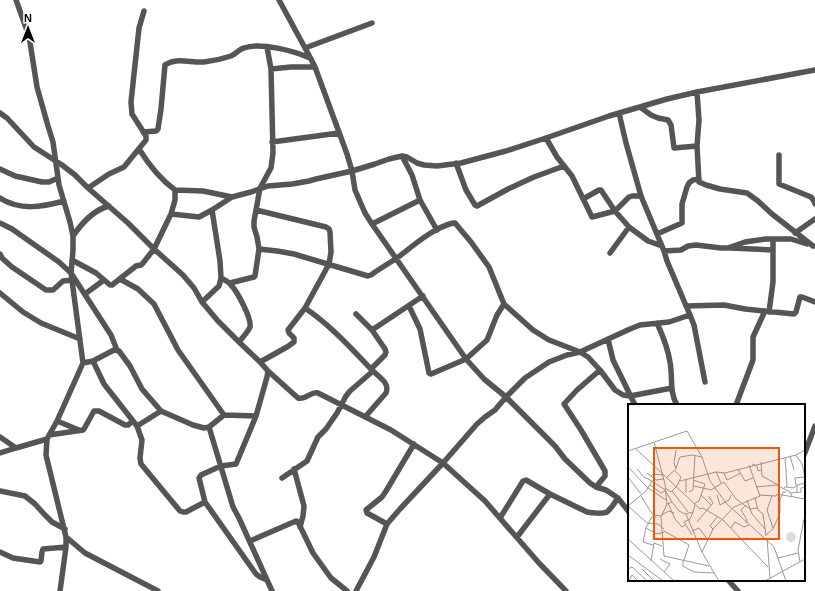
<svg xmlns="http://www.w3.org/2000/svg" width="815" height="591" viewBox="0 0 815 591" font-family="Helvetica,sans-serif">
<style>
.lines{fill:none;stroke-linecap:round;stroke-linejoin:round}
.minor{stroke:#555;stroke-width:5.5}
.inset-road{fill:none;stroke:#999;stroke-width:1}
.view{fill:#e8590c;fill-opacity:0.15;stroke:#e8590c;stroke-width:2}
.inset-edge{fill:none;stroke:#000;stroke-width:2}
</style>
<rect width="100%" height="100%" fill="#fff"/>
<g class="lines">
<path class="minor" d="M16 0 29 36 37 87 48 126 53 142 59 185 70 222 73 236V250L71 273 83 363 57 421 47 439 46 455 66 537V547L60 591
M279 0 311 59 315 67 347 154 352 171 355 190 365 213 372 224 466 359 484 379 506 397 555 446 565 459 590 483 596 487 606 490 618 498 629 512
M305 48 372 23
M271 69 291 67H315
M697 92 699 120 697 146 699 182 706 185 720 189 747 193 758 201 772 214 813 246
M640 107 651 115 658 118 668 120 671 125 674 148 697 146
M0 113 7 118 34 147 62 165 75 175 88 188 128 223 154 249 183 275 194 288 202 302 218 321 239 342 260 362 268 371 298 398C306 400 311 391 318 393L391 430 443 463 485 501 539 563 566 591
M143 132 156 131 158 129 161 109 165 65C175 57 191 63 204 62 213 61 222 59 231 56 236 54 239 49 244 48 261 42 294 51 310 58
M546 138 557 157 572 176 592 217 615 211 629 197 632 196H641
M272 142 339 133
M779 155V184L811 197 814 201 815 204
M402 156 412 175 420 200 437 230
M456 163 466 190 475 205 477 206 508 189 534 177 564 166
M0 169 15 176 42 182H49L58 178
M88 188 109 174 124 167 146 140V136L132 114 131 102 139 28 144 11
M175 190 203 191 232 197 251 192 268 186 292 184 309 181 316 179 352 171 375 164 389 159 402 156 407 157 417 163 424 165 437 166 461 163 506 151 546 138 609 116 667 99 697 92 815 70
M0 198C20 211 42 207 64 201
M583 199 599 190H601L615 211 629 227
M256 210 326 227 329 229 330 232 331 252 329 264 305 308 288 330 289 333 294 338V342L287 347 260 362
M171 214 199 217 212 210 232 197
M0 223 12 229 59 262 71 273 111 335 117 350
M372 224 420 200
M795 233 815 219
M657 234 682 223V204L687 187 689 183 693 180 699 179
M73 236C82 223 93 210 109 206
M730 248 773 250
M259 249 277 251 294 254 368 276 371 275C379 269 388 264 397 258 414 245 433 228 453 223H455L471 242 489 267 504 304 533 330 549 340 580 352 588 357 600 370 615 390 623 395 630 396 672 388
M664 251 681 250 688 246 696 245 721 248H728L745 242 766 239H791L807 244
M610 253 629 227 648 241 662 246
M0 254 2 258 12 267 46 290H53L63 281 72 280
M72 260 96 273 110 285H112L136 266 141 265 143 263 154 249 171 214 175 200V190C160 179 149 165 139 149
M221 278C225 280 229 282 231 285 237 291 252 319 250 327 248 332 242 338 239 342
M120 279 138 289 154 304 178 350 224 415
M230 283 254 277 255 276 259 249 257 237 254 227V221L260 188 271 168 273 153 271 69 267 47
M0 293 23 312 41 323 80 339
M85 294 104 280
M202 302 219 286 221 278 220 261 212 210
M409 306 420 329 429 373 431 374 466 359 487 340 497 315 504 304
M686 306 724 305 745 309 794 314 796 312 800 297H802L815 302
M305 308C330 325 350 347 371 369
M769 312 773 282V239
M690 315 694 325 705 382
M657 323C663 336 668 349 670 362 673 376 669 392 677 405
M372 330 423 296
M608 339 613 360 635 405
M93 361 104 384 137 426 142 440 140 458 141 464 180 511 183 512H186L205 502
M83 363 93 361 114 350 119 351 130 366 142 389 161 411 193 425 204 428 209 427 224 415 256 416 267 377 268 371
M736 405 753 360V337L765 311
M256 416 236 464 221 466 201 475 199 478 205 502 256 574 260 577 267 580
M365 417 386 393C390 383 380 378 373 371
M57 421 79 430
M137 426 161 411
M209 427 233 507 239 518 272 591
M49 435 83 430 84 429 94 411H99L125 425H128L133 421
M0 437 16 448 47 439
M0 453 16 448
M804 455 815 426
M294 469 304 506 303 516 300 527
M282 478 307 461 318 437 326 429 337 413 346 396 350 391 373 371 371 369 385 355 386 352 385 349 372 330 356 314
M596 487 605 476V471L581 430 564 404 577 390 600 370
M0 491 25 496 35 504 44 514 52 522 65 529
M500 518 523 481 526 480 550 494 587 512C592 513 603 514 607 512 611 509 615 502 618 498
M387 524 367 513 366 510 382 497 386 491 414 444
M66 537 85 553 158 591
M517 537 550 494
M250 541 296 521 298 522 313 553 331 578 347 591
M0 552 13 558 40 562 41 561 42 552 43 549 66 547
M728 580 738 591
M356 591 374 557 387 524 400 509 443 463 477 424 485 417 495 410 506 397 525 378 549 362 567 355 580 352 630 329 640 325 669 322 690 315 667 261 664 251 641 196 626 143 619 113"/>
</g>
<g transform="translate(628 404)">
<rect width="177" height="177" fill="#fff"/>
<path d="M158 133a5 5 0 1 1 10 0a5 5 0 1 1-10 0Z" fill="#dcdcdc"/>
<path class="inset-road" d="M26 38 37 80 39 100 33 113 36 152 81 162M7 44 72 105 75 104 95 116 140 163M0 47 59 27 74 53 82 77 98 99 146 143 158 177M168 51 174 60 177 73 167 74 168 81M162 52 166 66M133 58 134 72 150 81M124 60 129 62 130 67 133 66M0 63 20 84 38 96M48 64 52 53 64 51 74 53M110 65 117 77 125 74M88 68 93 79M19 69 28 76 36 75M96 69 99 76 113 69M23 72 25 70 35 71M0 73 13 90M39 73 48 65 46 59 48 46M65 76 77 80 71 97 66 100M24 77 37 86 44 98M52 77 88 68 97 69 168 51 177 46M22 81 33 89 37 87M66 82 83 86 96 78 108 95 122 105 129 104M128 83 149 81 162 88 164 93M158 83 166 84 169 81M37 84 43 88 49 82 53 73 47 67M156 84 159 82 157 53M44 87 60 108M61 88 65 86 67 51M169 88V81L177 79M58 89V76M162 89 173 88V84L177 83M73 91 83 101M89 91 92 101 101 96 103 91M131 91 148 92 149 90 177 95M13 92 25 111 33 112M144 92 139 106 145 124M127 94 130 106 135 110 138 131M119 96 124 110 137 125M40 99 47 115 54 123 57 121M39 100 44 98 51 107 57 110 65 108 67 101M0 102 18 87 24 77 16 73 9 65M0 102 19 119 30 120 36 125M58 110 74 148M33 111 41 107 46 109M28 113 23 114 18 124 29 130 36 128M69 118 85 99 81 92M118 119 119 116 113 106 118 101M18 124 15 138 25 141M103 124 107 118 116 123 121 121M85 125 82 122 90 112M36 127 61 141 56 156M64 127 71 124 80 136M64 131 56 118 62 115 65 108M137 132 145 125 152 109V96L155 88H158M139 134 142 174M0 135 46 177M0 151 35 177M150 154 170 149M32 155 42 160 36 168M55 156V162L66 168 86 169M23 157 26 139 34 142M172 158 170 146 177 110M0 165 4 163 19 177M14 165 26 177M1 177 4 171 10 177M91 177 74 148 85 125 106 103 132 92 121 61M137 177 177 155"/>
<path class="view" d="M26 44H151V135H26Z"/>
<rect width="177" height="177" class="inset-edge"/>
</g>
<g transform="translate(28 28)" stroke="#ffffff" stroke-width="3" paint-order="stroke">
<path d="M0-3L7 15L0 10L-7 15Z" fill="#000000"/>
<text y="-6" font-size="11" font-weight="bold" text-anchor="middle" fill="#000000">N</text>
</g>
</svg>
